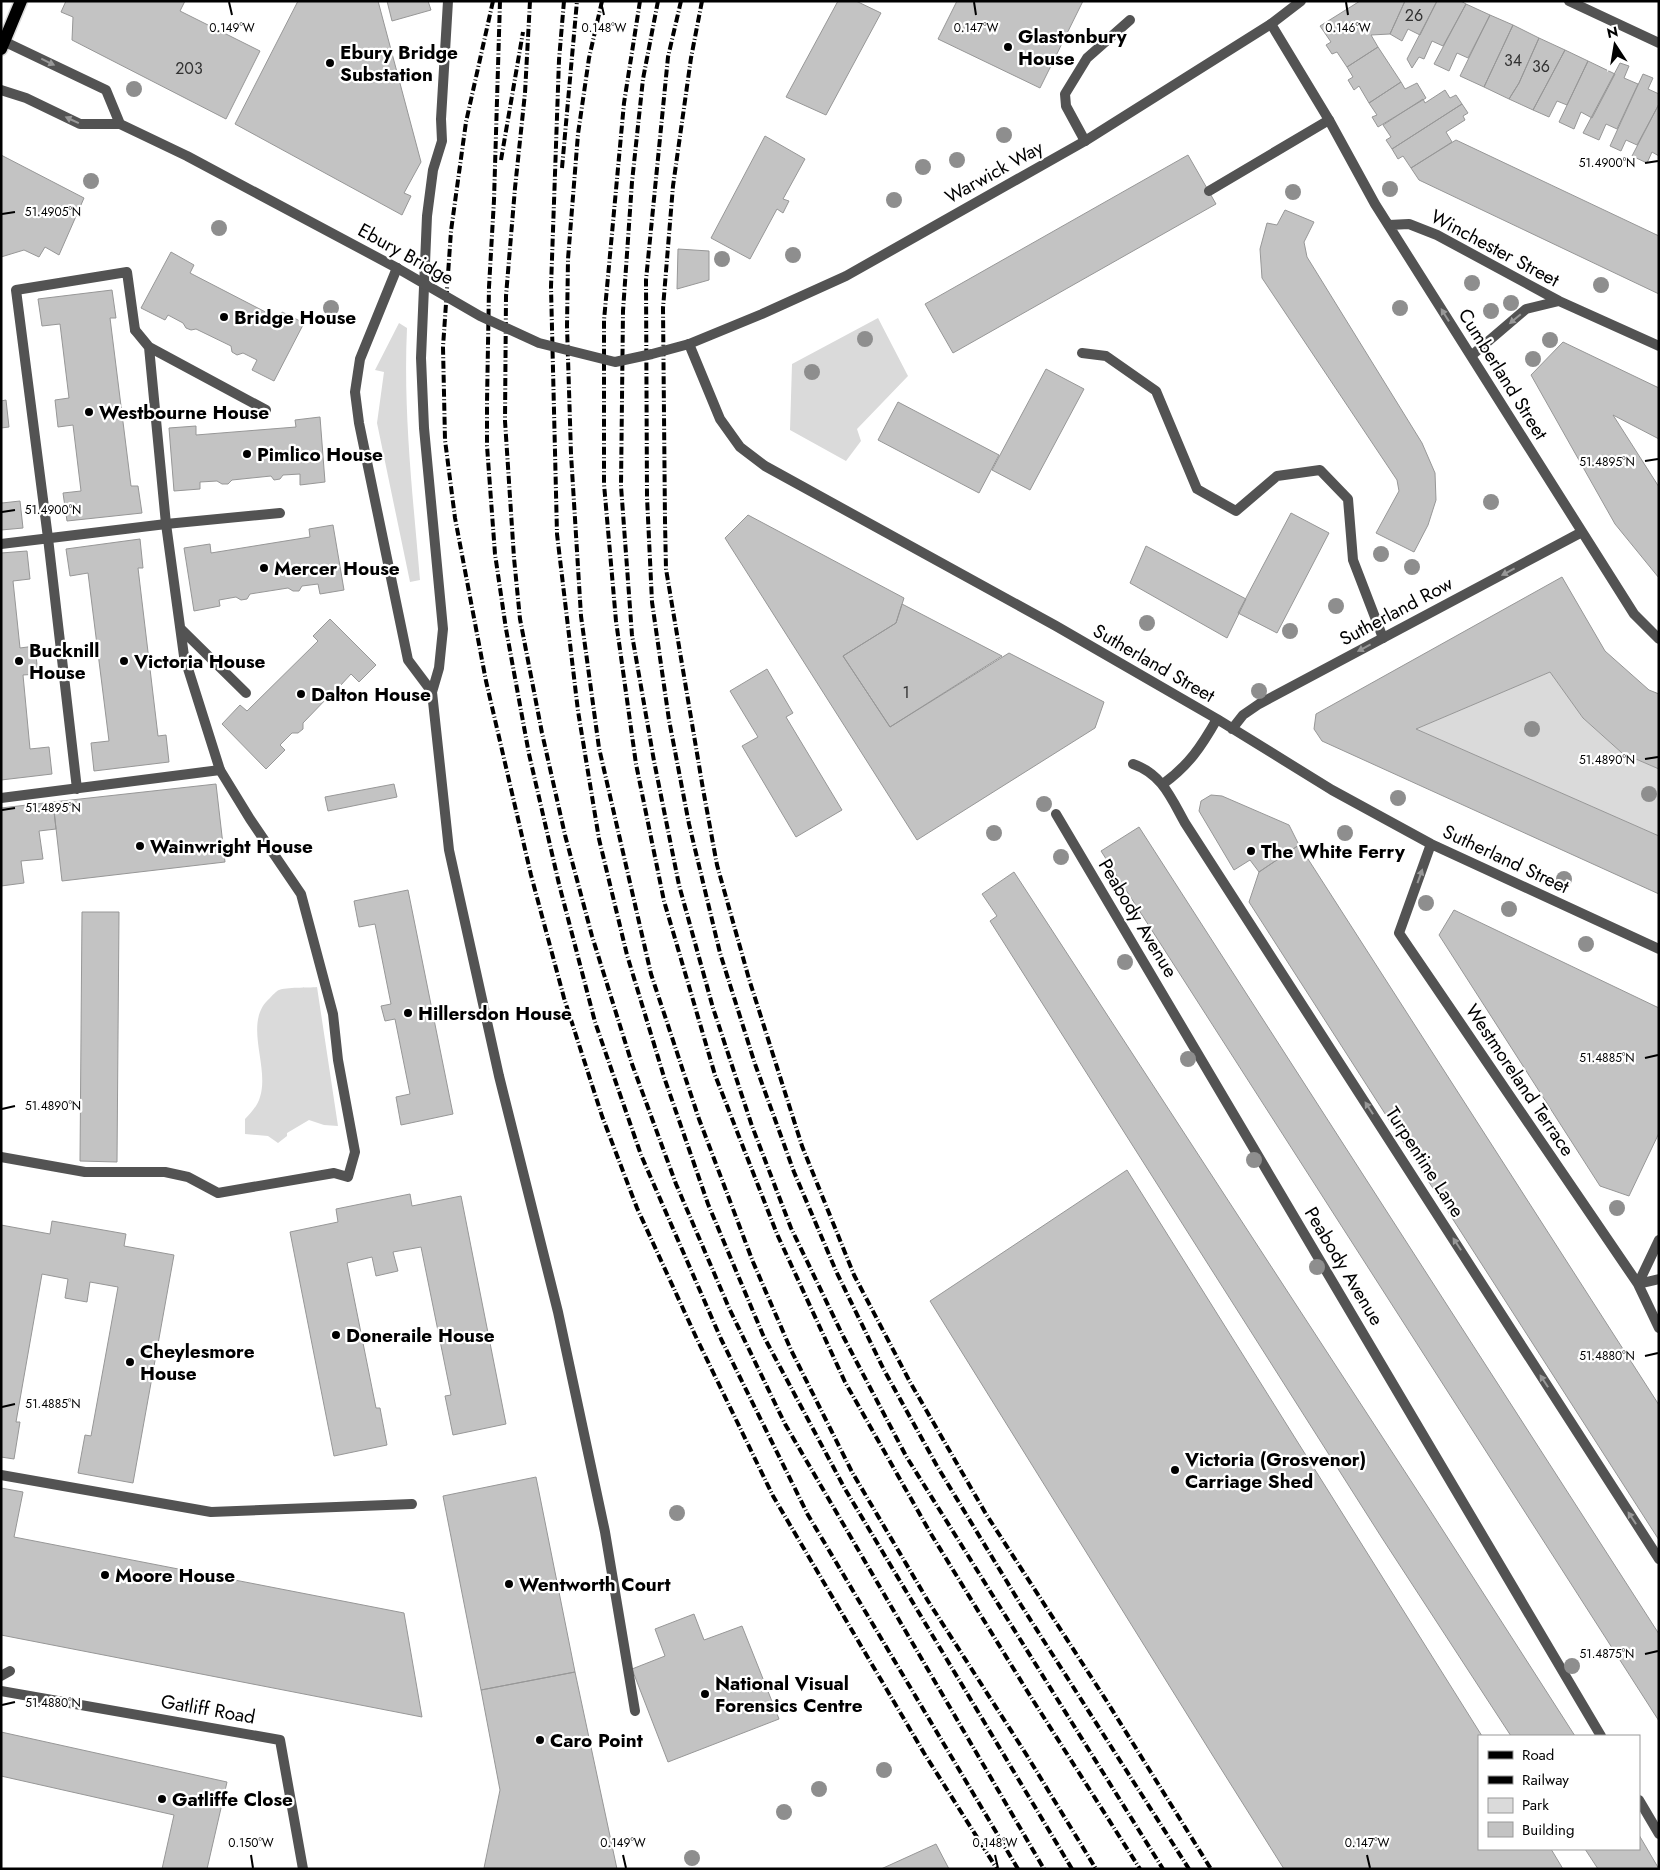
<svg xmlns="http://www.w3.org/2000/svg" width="1660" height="1870" viewBox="0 0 1660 1870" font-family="Jost,sans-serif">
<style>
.green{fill:#dadada}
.building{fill:#c3c3c3;stroke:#979797}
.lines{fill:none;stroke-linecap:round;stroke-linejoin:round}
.primary-casing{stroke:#dbdbdb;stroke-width:15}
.service{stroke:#535353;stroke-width:10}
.minor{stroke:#535353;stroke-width:10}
.tertiary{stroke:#535353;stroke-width:10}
.primary{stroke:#000;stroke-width:12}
.rail{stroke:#000;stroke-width:4;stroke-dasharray:8 2.5 1 2.5;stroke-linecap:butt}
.tertiary-bridge{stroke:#535353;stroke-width:10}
.tree{fill:#8e8e8e}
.oneway{fill:#989898}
.ticks{fill:none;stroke:#000;stroke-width:2}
.poi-dot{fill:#000;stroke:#fff;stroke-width:2}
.labels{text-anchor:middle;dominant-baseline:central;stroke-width:4.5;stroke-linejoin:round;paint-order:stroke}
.number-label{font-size:16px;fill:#313131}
.poi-label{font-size:19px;font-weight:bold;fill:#000;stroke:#fff;text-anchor:start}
.street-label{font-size:19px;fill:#000;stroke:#fff}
.ticks-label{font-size:12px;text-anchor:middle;fill:#000;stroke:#fff;stroke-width:4.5;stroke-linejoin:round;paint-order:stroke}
</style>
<rect width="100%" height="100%" fill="#fff"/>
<path class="green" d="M878 318 908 376 857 429 861 441 846 461 790 430 792 364Z
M399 323 407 328C403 412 413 497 420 580L410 582 377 423 384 372 375 370Z
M1550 672 1583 718 1622 753 1659 769V836L1416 729Z
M317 987 338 1126 324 1125 309 1120 287 1133V1136L278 1143 268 1136 245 1134V1119C251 1113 258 1105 260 1097 270 1066 242 1022 270 998 272 996 276 991 279 990 286 987 308 988 317 987Z"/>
<path class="building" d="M66 1H185L180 11 260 51 226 119 72 40 73 17 61 12Z
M298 1H378L421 162 404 193 411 196 402 215 235 124Z
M387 1H428L431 10 392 21Z
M838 1H856L881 13 826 115 786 97Z
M957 1H1083L1040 88 938 39Z
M1360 1H1405L1390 34 1371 35 1378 47 1347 67 1337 52 1332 54 1326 45 1331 42 1320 26Z
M1405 1H1437L1420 35 1408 29 1402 41 1390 34Z
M1437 1H1461L1466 4 1443 46 1432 41 1424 59 1419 57 1412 68 1407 59Z
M1466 4 1490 15 1468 58 1457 53 1449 71 1434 64Z
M1490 15 1513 25 1484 87 1460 76Z
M1513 25 1539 38 1519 83 1509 99 1484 87Z
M1539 38 1565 50 1533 110 1509 99 1519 83Z
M1378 47 1401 82 1369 103 1359 86 1354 90 1348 80 1353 77 1347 67Z
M1565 50 1588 61 1567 105 1557 101 1549 117 1533 110Z
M1588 61 1615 74 1592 118 1581 112 1574 129 1559 122Z
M1620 63 1629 66 1624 78 1638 84 1617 129 1606 124 1599 140 1583 133Z
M1643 74 1653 78 1648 89 1659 94V104L1637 145 1626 140 1621 151 1610 146Z
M1401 82 1405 89 1417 83 1426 98 1378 127 1372 117 1377 115 1369 103Z
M1445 90 1450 98 1456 95 1462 104 1392 149 1386 140 1391 137 1383 125 1423 99 1425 103Z
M1462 104 1468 113 1463 116 1465 120 1446 132 1452 142 1411 168 1403 156 1398 159 1392 149Z
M1659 104V156L1652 152 1647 163 1632 156Z
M765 136 805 159 783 199 789 201 783 213 777 209 750 259 711 238Z
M1456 140 1659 236V294L1419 180 1411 168Z
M1 155 84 198 59 255 45 247 39 257 24 250 1 257Z
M1188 155 1216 204 953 353 925 304Z
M1285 210 1314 222 1304 242 1307 257 1422 443 1435 473 1436 500 1428 525 1414 552 1376 533 1399 491 1397 480 1262 278 1260 249 1267 223 1277 225Z
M678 249 709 251V280L677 289Z
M171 252 194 265 190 273 279 319 282 312 304 323 274 381 252 370 257 360 243 353 237 355 232 352 231 346 196 329 191 330 186 328 183 323 168 315 165 320 141 308Z
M112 290 116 318H110L131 486H138L142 513 67 521 63 493 81 491 73 425 58 427 55 400 69 398 60 324 42 326 38 299Z
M1563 342 1659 388V439L1613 415 1659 487V578L1615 524 1531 375Z
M1046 369 1084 389 1030 490 992 470Z
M6 400 9 427 1 428V401Z
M898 402 999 455 979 493 878 440Z
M320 417 325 482 300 485V474L283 475 280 479 274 480 271 476 232 480 228 484H222L217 481 200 482V489L174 491 169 428 196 426V435L296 427 295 420Z
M1 500 2 503 20 501 23 528 1 530Z
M1291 513 1329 533 1277 633 1238 613Z
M748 515 904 598 896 623 843 656 890 727 1009 653 1104 702 1095 728 917 840 725 538Z
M333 525 344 590 320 594 318 584 302 586 299 591H293L288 588 250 594 247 599 241 600 236 597 219 600 220 606 194 611 184 548 210 544 211 553 310 537 309 529Z
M140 539 143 568H138L158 736 166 735 169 762 94 771 91 743 109 741 88 573 70 576 66 549Z
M1146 546 1246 599 1227 638 1130 583Z
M27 551 30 579 13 581 20 648 35 646 38 674 23 675 30 749 49 747 52 774 1 780V553Z
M1562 577 1605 651 1649 690 1659 694V769L1622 753 1583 718 1550 672 1416 729 1659 836V894L1322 741 1314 729 1316 714Z
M902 604 1002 656 890 727 843 656 896 623Z
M330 619 376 665 359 682 351 674 340 686V692L336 696 330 695 303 723V729L298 733H292L280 745 285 750 266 769 222 724 240 705 247 711 318 641 313 636Z
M767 669 793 713 786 717 842 810 796 837 742 746 758 737 730 691Z
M216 784 225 862 62 881 53 802Z
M394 784 397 797 328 811 325 797Z
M1211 795 1222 796 1289 825 1299 845 1259 872 1250 860 1234 870 1199 811 1201 801Z
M53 802 56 829 39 831 43 859 21 861 24 883 1 886V808Z
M1139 827 1659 1634V1721L1101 851Z
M1299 845 1659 1405V1540L1249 902 1259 872Z
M1014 872 1426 1504 1575 1736H1511L1382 1538 990 921 997 916 982 894Z
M408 890 453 1114 401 1125 396 1097 410 1094 395 1019 385 1021 381 1006 391 1004 375 924 359 927 354 901Z
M1454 910 1659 1008V1133L1629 1196 1600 1186 1439 935Z
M82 912H119L117 1162 80 1161Z
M1127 1170 1482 1736H1479V1849H1551L1563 1869H1284L1213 1756 930 1301Z
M410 1194 412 1206 461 1196 506 1424 453 1435 445 1396 451 1395 421 1247 393 1252 398 1271 376 1276 372 1257 347 1263 376 1408H380L387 1445 334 1456 290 1232 338 1222 336 1209Z
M52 1221 126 1234 124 1246 174 1255 133 1483 78 1473 85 1435 91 1436 118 1287 90 1282 87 1302 65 1298 68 1279 42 1274 16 1422H20L14 1459 1 1457V1225L50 1234Z
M536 1477 575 1672 481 1690 443 1496Z
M1 1488 23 1492 14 1537 404 1613 422 1717 1 1635Z
M694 1614 704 1640 742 1626 779 1719 668 1762 632 1669 665 1656 655 1629Z
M575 1672 617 1869 484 1868 500 1790 481 1690Z
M1 1732 227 1782 207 1869H162L174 1815 1 1776Z
M1639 1835 1659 1869H1598L1585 1849H1639Z
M936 1844 949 1869H881Z"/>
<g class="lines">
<defs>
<path id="primary" d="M1 49 21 1"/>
</defs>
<use href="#primary" class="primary-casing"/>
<path class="service" d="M448 1 441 119 442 141 433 170 427 216 421 358 424 428 443 629 439 668 432 692 449 850 499 1076 558 1312 605 1532 635 1711
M1085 141 1066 106 1065 94 1087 58 1130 20
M1209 191 1329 120
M397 268 360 359 355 392 359 423 408 660 432 692
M1082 353 1106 356 1156 391 1197 489 1236 511 1277 476 1320 470 1348 499 1353 560 1383 638
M1 544 166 524 280 513
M77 789 48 538 16 290 127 272 135 330
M1 798 220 770
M1 1475 211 1512 412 1504
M1 1676 10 1671"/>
<path class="minor" d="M1569 1 1659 43
M1271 24 1329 120 1375 204 1634 614 1659 639
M1389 225 1409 224 1437 235 1559 301 1659 346
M689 344 720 419 740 447 765 466 1056 626 1217 719 1332 790 1431 844 1659 949
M149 347 266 410
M1471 356 1526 309 1559 301
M181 629 246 693
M1232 729 1243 715 1259 704 1582 532
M1133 764C1162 774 1171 798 1185 823L1659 1559
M1163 784C1189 765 1201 747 1217 719
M1056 814 1601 1736
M1431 844 1399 933 1638 1284 1659 1328
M1 1157 85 1172H165L188 1177 218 1193 334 1173 348 1177 355 1152 338 1060 333 1014 301 894 250 819 220 770 184 656 166 524 149 347 135 330
M1638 1284 1659 1240
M1638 1284 1659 1279
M1 1691 280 1740 303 1869
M1639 1800 1659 1834"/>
<path class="tertiary" d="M1 40 106 90 120 124
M1 90 26 98 80 124H120L187 156 397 268
M689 344 762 314 846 276 1085 141 1271 24 1301 1"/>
<use href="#primary" class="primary"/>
<path class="rail" d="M493 1 466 122 451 231 443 347 445 440 455 518 486 681 531 875 564 998 602 1116 637 1208 696 1337 773 1496 924 1753 997 1869
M500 1 494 200 489 287 487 402V446L495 554 506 629 529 754 559 884 595 1022 641 1155 721 1339 808 1515 1018 1869
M530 1 525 93 515 188 506 296 505 421 514 558 520 619 542 733 565 835 592 936 632 1064 676 1184 729 1308 785 1424 1044 1869
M564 1 559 60 551 287 557 534 578 711 599 839 627 955 664 1077 708 1204 763 1335 845 1489 1072 1869
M602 1 589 58 578 134 568 259 567 326 571 454 581 616 599 748 651 974 699 1119 753 1262 791 1350 852 1472 928 1601 1026 1754 1096 1869
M640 1 624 103 604 320V484L616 621 636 764 664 901 715 1075 777 1234 845 1382 931 1534 1029 1694 1140 1869
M658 1 643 79 632 182 623 311 621 486 632 635 654 761 679 885 713 1008 752 1126 791 1228 843 1336 906 1456 1163 1869
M681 1 668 57 646 280 647 497 652 602 669 720 689 824 720 953 755 1064 794 1172 836 1271 884 1370 937 1466 1021 1605 1189 1869
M702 1 691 58 673 186 663 308 665 521 666 569 703 789 717 865 749 979 802 1146 854 1275 910 1382 986 1514 1106 1700 1211 1869
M501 160 523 32
M562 168 577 1"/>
<path class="tertiary-bridge" d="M397 268 480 316 539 343 615 362 652 354 689 344"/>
</g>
<g class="tree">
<circle cx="134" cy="89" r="8"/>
<circle cx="1004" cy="135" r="8"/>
<circle cx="957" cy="160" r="8"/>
<circle cx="923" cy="167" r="8"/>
<circle cx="91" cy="181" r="8"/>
<circle cx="1390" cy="189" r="8"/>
<circle cx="1293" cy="192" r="8"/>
<circle cx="894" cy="200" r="8"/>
<circle cx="219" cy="228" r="8"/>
<circle cx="793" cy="255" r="8"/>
<circle cx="722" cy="259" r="8"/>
<circle cx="1472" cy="283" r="8"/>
<circle cx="1601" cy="285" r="8"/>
<circle cx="1511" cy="303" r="8"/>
<circle cx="331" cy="308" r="8"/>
<circle cx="1400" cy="308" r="8"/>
<circle cx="1491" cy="311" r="8"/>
<circle cx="865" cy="339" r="8"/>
<circle cx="1550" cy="340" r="8"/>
<circle cx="1533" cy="359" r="8"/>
<circle cx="812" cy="372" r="8"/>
<circle cx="1491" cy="502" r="8"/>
<circle cx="1381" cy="554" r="8"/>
<circle cx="1412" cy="567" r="8"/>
<circle cx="1336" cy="606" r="8"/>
<circle cx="1147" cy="623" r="8"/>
<circle cx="1290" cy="631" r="8"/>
<circle cx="1259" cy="691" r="8"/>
<circle cx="1532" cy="729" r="8"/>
<circle cx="1649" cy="794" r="8"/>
<circle cx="1398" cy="798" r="8"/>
<circle cx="1044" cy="804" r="8"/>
<circle cx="994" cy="833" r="8"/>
<circle cx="1345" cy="833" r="8"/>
<circle cx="1061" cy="857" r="8"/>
<circle cx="1564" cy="879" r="8"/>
<circle cx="1426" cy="903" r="8"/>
<circle cx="1509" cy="909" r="8"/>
<circle cx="1586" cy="944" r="8"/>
<circle cx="1125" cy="962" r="8"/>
<circle cx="1188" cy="1059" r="8"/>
<circle cx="1254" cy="1160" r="8"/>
<circle cx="1617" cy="1208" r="8"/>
<circle cx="1317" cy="1267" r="8"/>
<circle cx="677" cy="1513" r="8"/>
<circle cx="1572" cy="1666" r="8"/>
<circle cx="884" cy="1770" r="8"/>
<circle cx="819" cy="1789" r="8"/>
<circle cx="784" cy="1812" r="8"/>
<circle cx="692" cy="1858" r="8"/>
</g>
<defs><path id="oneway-solid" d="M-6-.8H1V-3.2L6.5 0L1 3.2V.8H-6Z" transform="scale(1.25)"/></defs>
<g class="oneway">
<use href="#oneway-solid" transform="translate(48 62) rotate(26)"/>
<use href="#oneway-solid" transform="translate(72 120) rotate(-155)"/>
<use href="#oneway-solid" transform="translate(1445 315) rotate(-122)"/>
<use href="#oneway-solid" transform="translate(1515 319) rotate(140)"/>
<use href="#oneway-solid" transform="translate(1508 572) rotate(152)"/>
<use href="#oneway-solid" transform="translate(1364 648) rotate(152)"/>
<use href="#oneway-solid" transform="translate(1420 876) rotate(-70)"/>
<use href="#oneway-solid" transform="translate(1369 1108) rotate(-123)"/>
<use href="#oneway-solid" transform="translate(1457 1244) rotate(-123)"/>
<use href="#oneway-solid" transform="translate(1544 1381) rotate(-123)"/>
<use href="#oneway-solid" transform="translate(1632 1518) rotate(-123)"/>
</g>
<path class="ticks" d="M229 2 232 15M601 2 604 15M974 2 976 15M1346 2 1348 15M1645 163 1658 161M2 214 15 212M1645 461 1658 459M2 512 15 510M1645 759 1658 757M2 810 15 808M1645 1058 1658 1055M2 1109 15 1106M1645 1356 1658 1353M2 1407 15 1404M1645 1654 1658 1651M2 1705 15 1702M251 1855 253 1868M623 1855 626 1868M995 1855 998 1868M1367 1855 1370 1868"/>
<g class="poi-dot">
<circle cx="1008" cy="47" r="5"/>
<circle cx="330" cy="63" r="5"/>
<circle cx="224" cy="317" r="5"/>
<circle cx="89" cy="412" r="5"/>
<circle cx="247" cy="454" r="5"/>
<circle cx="264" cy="568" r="5"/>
<circle cx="19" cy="661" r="5"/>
<circle cx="124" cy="661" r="5"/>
<circle cx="301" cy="694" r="5"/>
<circle cx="140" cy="846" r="5"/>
<circle cx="1251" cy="851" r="5"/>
<circle cx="408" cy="1013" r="5"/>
<circle cx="336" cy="1335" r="5"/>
<circle cx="130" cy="1362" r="5"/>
<circle cx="1175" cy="1470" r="5"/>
<circle cx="105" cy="1575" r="5"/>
<circle cx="509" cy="1584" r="5"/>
<circle cx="705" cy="1694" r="5"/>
<circle cx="540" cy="1740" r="5"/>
<circle cx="162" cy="1799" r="5"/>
</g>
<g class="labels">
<g class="number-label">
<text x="1414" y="15">26</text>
<text x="1513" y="60">34</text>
<text x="1541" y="66">36</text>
<text x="189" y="68">203</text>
<text x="906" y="692">1</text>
</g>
<g class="poi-label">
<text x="1018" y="36">Glastonbury<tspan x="1018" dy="22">House</tspan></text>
<text x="340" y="52">Ebury Bridge<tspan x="340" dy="22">Substation</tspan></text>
<text x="234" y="317">Bridge House</text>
<text x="99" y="412">Westbourne House</text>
<text x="257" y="454">Pimlico House</text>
<text x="274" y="568">Mercer House</text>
<text x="29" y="650">Bucknill<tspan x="29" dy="22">House</tspan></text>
<text x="134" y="661">Victoria House</text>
<text x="311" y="694">Dalton House</text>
<text x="150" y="846">Wainwright House</text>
<text x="1261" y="851">The White Ferry</text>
<text x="418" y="1013">Hillersdon House</text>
<text x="346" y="1335">Doneraile House</text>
<text x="140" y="1351">Cheylesmore<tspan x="140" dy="22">House</tspan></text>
<text x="1185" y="1459">Victoria (Grosvenor)<tspan x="1185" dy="22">Carriage Shed</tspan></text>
<text x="115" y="1575">Moore House</text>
<text x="519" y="1584">Wentworth Court</text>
<text x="715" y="1683">National Visual<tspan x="715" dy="22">Forensics Centre</tspan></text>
<text x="550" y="1740">Caro Point</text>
<text x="172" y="1799">Gatliffe Close</text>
</g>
<g class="street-label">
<text transform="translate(994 172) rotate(-29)">Warwick Way</text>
<text transform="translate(1495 248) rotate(28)">Winchester Street</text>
<text transform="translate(406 254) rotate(29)">Ebury Bridge</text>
<text transform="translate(1503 374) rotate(58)">Cumberland Street</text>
<text transform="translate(1396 611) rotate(-28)">Sutherland Row</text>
<text transform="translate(1154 663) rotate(30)">Sutherland Street</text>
<text transform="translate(1506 859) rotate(25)">Sutherland Street</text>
<text transform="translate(1138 918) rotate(59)">Peabody Avenue</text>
<text transform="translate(1520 1080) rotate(56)">Westmoreland Terrace</text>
<text transform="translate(1425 1162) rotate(57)">Turpentine Lane</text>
<text transform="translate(1344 1266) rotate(59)">Peabody Avenue</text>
<text transform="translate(208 1709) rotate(10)">Gatliff Road</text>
</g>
</g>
<g class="ticks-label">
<text x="232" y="32">0.149°W</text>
<text x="604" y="32">0.148°W</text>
<text x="976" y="32">0.147°W</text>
<text x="1348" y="32">0.146°W</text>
<text x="1607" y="167">51.4900°N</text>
<text x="53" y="216">51.4905°N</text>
<text x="1607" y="466">51.4895°N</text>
<text x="53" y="514">51.4900°N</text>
<text x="1607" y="764">51.4890°N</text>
<text x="53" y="812">51.4895°N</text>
<text x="1607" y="1062">51.4885°N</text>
<text x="53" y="1110">51.4890°N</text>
<text x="1607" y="1360">51.4880°N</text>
<text x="53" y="1408">51.4885°N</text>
<text x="1607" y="1658">51.4875°N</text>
<text x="53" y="1707">51.4880°N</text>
<text x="251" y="1847">0.150°W</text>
<text x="623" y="1847">0.149°W</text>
<text x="995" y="1847">0.148°W</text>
<text x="1367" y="1847">0.147°W</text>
</g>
<rect width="1660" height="1870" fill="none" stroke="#000000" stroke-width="5"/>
<rect x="1478" y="1735" width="162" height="115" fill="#ffffff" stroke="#999999"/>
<rect x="1488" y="1751" width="25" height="8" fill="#000000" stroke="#999999"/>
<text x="1522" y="1760" font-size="15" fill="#000000">Road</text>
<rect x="1488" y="1776" width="25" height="8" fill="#000000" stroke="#999999"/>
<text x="1522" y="1785" font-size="15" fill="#000000">Railway</text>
<rect x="1488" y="1798" width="25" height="15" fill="#dadada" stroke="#999999"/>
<text x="1522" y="1810" font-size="15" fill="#000000">Park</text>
<rect x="1488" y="1822" width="25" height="15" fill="#c3c3c3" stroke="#999999"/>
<text x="1522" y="1835" font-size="15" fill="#000000">Building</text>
<g transform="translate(1615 45) rotate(348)" stroke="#ffffff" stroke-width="4" paint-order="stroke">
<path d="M0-4L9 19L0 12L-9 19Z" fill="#000000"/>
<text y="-8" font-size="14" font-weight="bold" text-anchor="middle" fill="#000000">N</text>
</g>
</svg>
